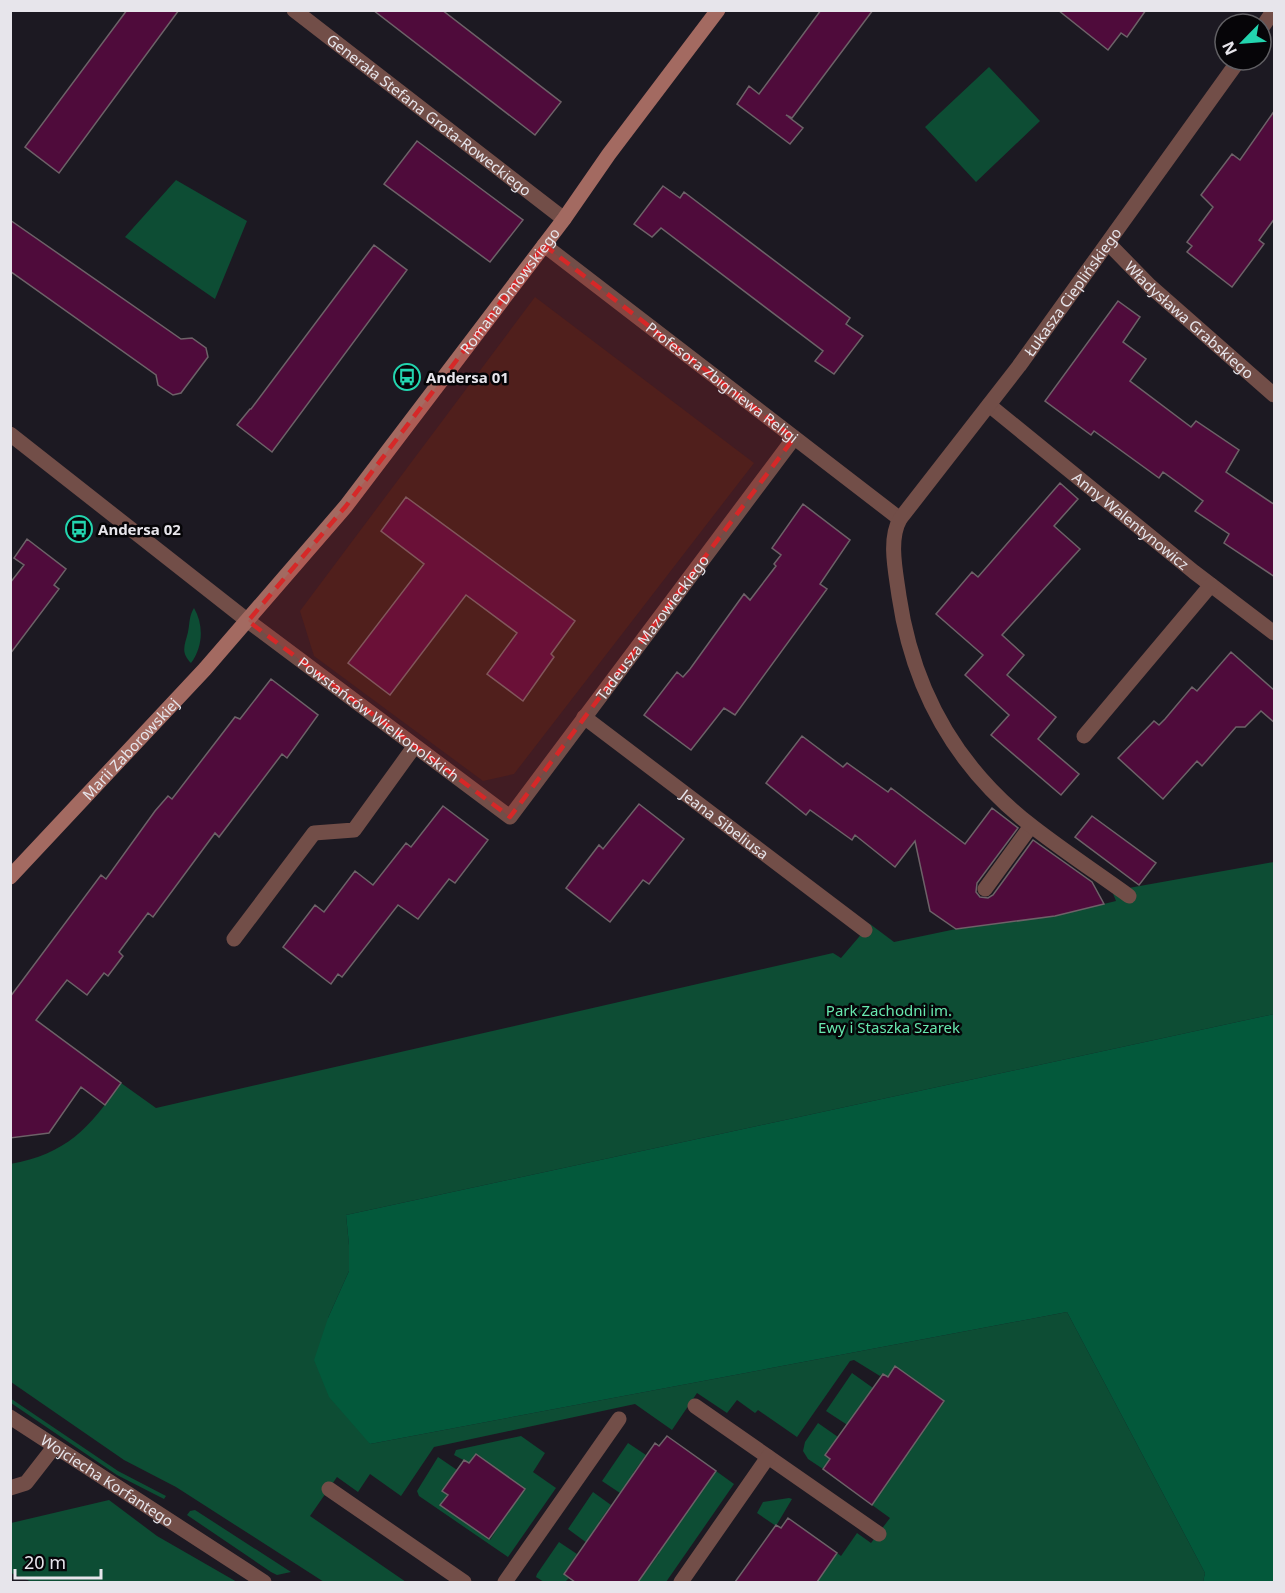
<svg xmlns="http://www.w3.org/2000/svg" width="1285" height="1593" viewBox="0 0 1285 1593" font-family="'Noto Sans',sans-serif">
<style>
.education{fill:#2f1d19}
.green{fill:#0d4d34}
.forest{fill:#03593b}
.building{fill:#4f0b3b;stroke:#6d6268;stroke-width:1.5}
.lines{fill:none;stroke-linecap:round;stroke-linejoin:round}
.lane{stroke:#724e48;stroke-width:15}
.street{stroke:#724e48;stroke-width:15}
.secondary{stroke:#a36a61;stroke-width:15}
.marked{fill:#d62828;fill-opacity:0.2;stroke:#d62828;stroke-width:4.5;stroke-dasharray:12 8;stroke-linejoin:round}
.labels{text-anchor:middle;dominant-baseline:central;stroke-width:5;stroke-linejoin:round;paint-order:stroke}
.street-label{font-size:15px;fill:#e7e5eb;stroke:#060508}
.poi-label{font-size:15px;font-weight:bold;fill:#e7e5eb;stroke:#060508;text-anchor:start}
.park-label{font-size:15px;fill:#68e9af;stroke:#060508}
</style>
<rect width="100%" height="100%" fill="#1c1922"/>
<path class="education" d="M535 297 754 463 514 774 483 781 314 656 300 611Z"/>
<path class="green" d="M989 67 1040 121 976 182 925 127Z
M176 180 247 221 215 299 125 237Z
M194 608C204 625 203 647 191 663 180 652 185 645 188 632 190 622 189 616 194 608Z
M1274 862V1014L346 1215 349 1245V1271L328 1318 370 1444 1067 1312 1205 1573 1203 1582H810L821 1567 825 1570 837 1553 841 1556 857 1533 871 1543 890 1518 872 1505 884 1487 879 1483 896 1470 944 1402 896 1367 888 1377 882 1374 880 1376 854 1360 850 1361 797 1437 758 1410 755 1413 737 1400 727 1413 697 1393 672 1430 635 1404 434 1447 401 1496 370 1474 358 1492 337 1477 310 1516 406 1582H324L176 1487 124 1460 11 1382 10 1164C67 1154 89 1128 121 1083L156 1108 833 953 841 958 870 924 894 942 956 929 1014 921 1039 889 1070 912 1116 901 1112 891Z
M852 1373 873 1388 861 1404 866 1408 852 1428 826 1411Z
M10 1398 118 1471 166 1496 164 1499 117 1475 11 1403Z
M818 1423 838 1437 825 1455 830 1459 823 1469 808 1459 803 1451 805 1442Z
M521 1436 545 1453 533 1472 556 1488 508 1557 419 1496 417 1491 438 1457 457 1470 448 1495 441 1505 490 1540 501 1523 497 1519 476 1454 469 1463 454 1455 456 1450Z
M628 1443 646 1455 633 1473 638 1477 620 1493 602 1481Z
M716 1471 734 1484 666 1582H638L659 1554 653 1550 670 1536Z
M593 1492 611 1505 599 1522 604 1526 591 1546 568 1529Z
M789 1498 792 1499 776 1526 757 1513 763 1502Z
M109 1500 157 1536 237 1582H32L11 1573V1523Z
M195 1510 291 1572 277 1575 271 1572 187 1515 190 1511Z
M559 1542 577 1554 564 1574 569 1578 565 1582H544L536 1577 537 1574Z"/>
<path class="forest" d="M1274 1014V1582H1203L1205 1573 1067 1312 370 1444 329 1397 314 1360 328 1318 349 1271V1245L346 1215Z"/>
<path class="building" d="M127 10H179L59 173 25 147Z
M373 10H442L561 102 535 135Z
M821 10H873L792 118 786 115 803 128 790 144 737 104 749 86 759 94Z
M1058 10H1146L1127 37 1121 33 1108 50Z
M1275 110V218L1259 240 1264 244 1232 287 1187 252 1192 246 1187 242 1213 207 1201 195 1232 154 1240 160Z
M417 141 523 220 490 262 384 184Z
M663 186 680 198 684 192 850 318 846 324 863 336 834 374 815 361 823 351 661 228 652 237 634 224Z
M10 220 181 339 192 338 206 348 208 357 181 393 173 395 158 385 156 375 10 271Z
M374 245 407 270 272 452 237 425 250 409H251Z
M1118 301 1140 317 1123 342 1146 359 1130 381 1191 427 1196 421 1239 450 1226 472 1275 505V577L1224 543 1229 534 1195 511 1203 501 1163 472 1159 478 1094 431 1091 435 1045 401Z
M1060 483 1078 499 1054 526 1080 549 1002 635 1024 655 1007 675 1056 717 1038 739 1079 774 1061 795 991 735 1009 715 965 675 983 655 936 614 972 572 978 577Z
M406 497 575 621 551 654 554 657 523 701 487 674 517 633 466 595 390 695 348 663 424 564 381 531Z
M803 504 850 540 820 584 827 589 735 715 724 708 691 750 644 715 677 672 683 677 690 669 744 594 750 600 776 566 774 564 781 555 772 548Z
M27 539 66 569 54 585 59 589 10 654V583L24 565 14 558Z
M1231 652 1275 691V723L1261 711 1245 727H1236L1202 766 1197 761 1163 799 1118 758 1154 721 1159 725 1165 719 1192 687 1197 691Z
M271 679 318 715 287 758 282 754 219 837 215 833 153 917 148 913 119 952 123 956 108 976 104 973 87 995 67 980 36 1020 121 1083 105 1105 81 1087 49 1133 10 1138V997L101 875 106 879 155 811 168 796 172 799 235 717 240 719Z
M802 736 843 767 847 763 888 792 891 788 965 844 992 808 1018 828 977 883 976 892 980 897 988 898 993 895 1033 840 1092 882 1104 904 1055 916 956 929 930 911 915 841 895 867 855 835 852 840 810 810 806 815 766 783Z
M639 804 684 839 649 884 643 880 610 922 566 888 599 845 603 849Z
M443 806 488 840 455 883 449 879 418 919 398 905 342 977 338 974 331 984 283 947 315 905 324 912 355 871 373 885 406 843 411 847Z
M1092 816 1156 863 1139 885 1075 837Z
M895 1366 944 1401 872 1505 823 1469 830 1459 825 1455 883 1374 888 1377Z
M667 1436 716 1471 638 1582H575L564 1574 655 1443 659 1446Z
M476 1454 525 1489 489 1539 440 1505 448 1495 442 1491 462 1463 464 1460 469 1463Z
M788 1518 837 1553 817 1582H735L776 1525 781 1528Z"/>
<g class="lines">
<g class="lane">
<path id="s1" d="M294 10 564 219"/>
<path d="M695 1406 879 1534"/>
<path d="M10 1488 26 1483 54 1447"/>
<path d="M329 1489 464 1582"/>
<path d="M505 1582 619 1419"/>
<path d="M681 1582 768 1457"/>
</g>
<g class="street">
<path d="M1261 29 1274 10"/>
<path id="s2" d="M1108 243 1150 286 1274 395"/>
<path id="s3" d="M544 245 900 519"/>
<path id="s4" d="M989 405 1194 572 1274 633"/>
<path id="s5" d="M10 434 248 621 510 817 794 438"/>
<path id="s6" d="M584 717 865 930"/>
<path d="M1084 736 1211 585"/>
<path d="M985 889 1031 826"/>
<path id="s7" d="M1129 896C1097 873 1064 851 1033 827 956 768 913 691 899 596 896 573 888 540 900 519L1019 366 1239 60"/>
<path d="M234 939 314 833 354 830 414 747"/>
<path id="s8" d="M10 1417 264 1582"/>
</g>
<path class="secondary" id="s9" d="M10 877 205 669 346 506 564 219 609 154 718 10"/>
</g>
<path class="marked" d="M544 245 794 438 510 817 248 621 346 506Z"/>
<defs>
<symbol id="bus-ring" viewBox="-11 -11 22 22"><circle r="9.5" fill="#060508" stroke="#23d5af" stroke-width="1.5"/><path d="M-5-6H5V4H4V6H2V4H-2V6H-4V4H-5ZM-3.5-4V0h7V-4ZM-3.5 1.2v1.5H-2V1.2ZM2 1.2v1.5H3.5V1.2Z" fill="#23d5af"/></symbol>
</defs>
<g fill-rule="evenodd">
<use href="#bus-ring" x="392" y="362" width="30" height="30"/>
<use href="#bus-ring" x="64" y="514" width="30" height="30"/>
</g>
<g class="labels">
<g class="street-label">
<text stroke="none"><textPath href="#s1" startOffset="171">Generała Stefana Grota-Roweckiego</textPath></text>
<text stroke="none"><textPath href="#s9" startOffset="771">Romana Dmowskiego</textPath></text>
<text stroke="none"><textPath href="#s7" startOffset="756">Łukasza Cieplińskiego</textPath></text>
<text stroke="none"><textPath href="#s2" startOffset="112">Władysława Grabskiego</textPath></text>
<text stroke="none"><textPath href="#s3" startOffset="225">Profesora Zbigniewa Religi</textPath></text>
<text stroke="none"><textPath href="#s4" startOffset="183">Anny Walentynowicz</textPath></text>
<text stroke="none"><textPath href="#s5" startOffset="867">Tadeusza Mazowieckiego</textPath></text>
<text stroke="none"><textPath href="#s5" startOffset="466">Powstańców Wielkopolskich</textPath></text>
<text stroke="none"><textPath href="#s9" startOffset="176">Marii Zaborowskiej</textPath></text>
<text stroke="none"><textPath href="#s6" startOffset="177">Jeana Sibeliusa</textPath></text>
<text stroke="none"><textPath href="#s8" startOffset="116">Wojciecha Korfantego</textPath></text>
</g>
<g class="poi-label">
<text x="426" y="377">Andersa 01</text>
<text x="98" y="529">Andersa 02</text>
</g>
<g class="park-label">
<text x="889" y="1010">Park Zachodni im.<tspan x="889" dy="17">Ewy i Staszka Szarek</tspan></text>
</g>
</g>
<rect width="1285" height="1593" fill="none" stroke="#e7e5eb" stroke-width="24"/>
<g transform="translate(1243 42) rotate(245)"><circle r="28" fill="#060508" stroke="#605f63" stroke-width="1.5"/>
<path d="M0-4.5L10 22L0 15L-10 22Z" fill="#23d5af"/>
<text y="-9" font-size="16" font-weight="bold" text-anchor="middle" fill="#e7e5eb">N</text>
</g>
<path d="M15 1569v9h86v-9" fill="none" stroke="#e7e5eb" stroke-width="3"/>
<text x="24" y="1569" font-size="18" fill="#e7e5eb" stroke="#060508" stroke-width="4.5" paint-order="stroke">20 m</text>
</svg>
